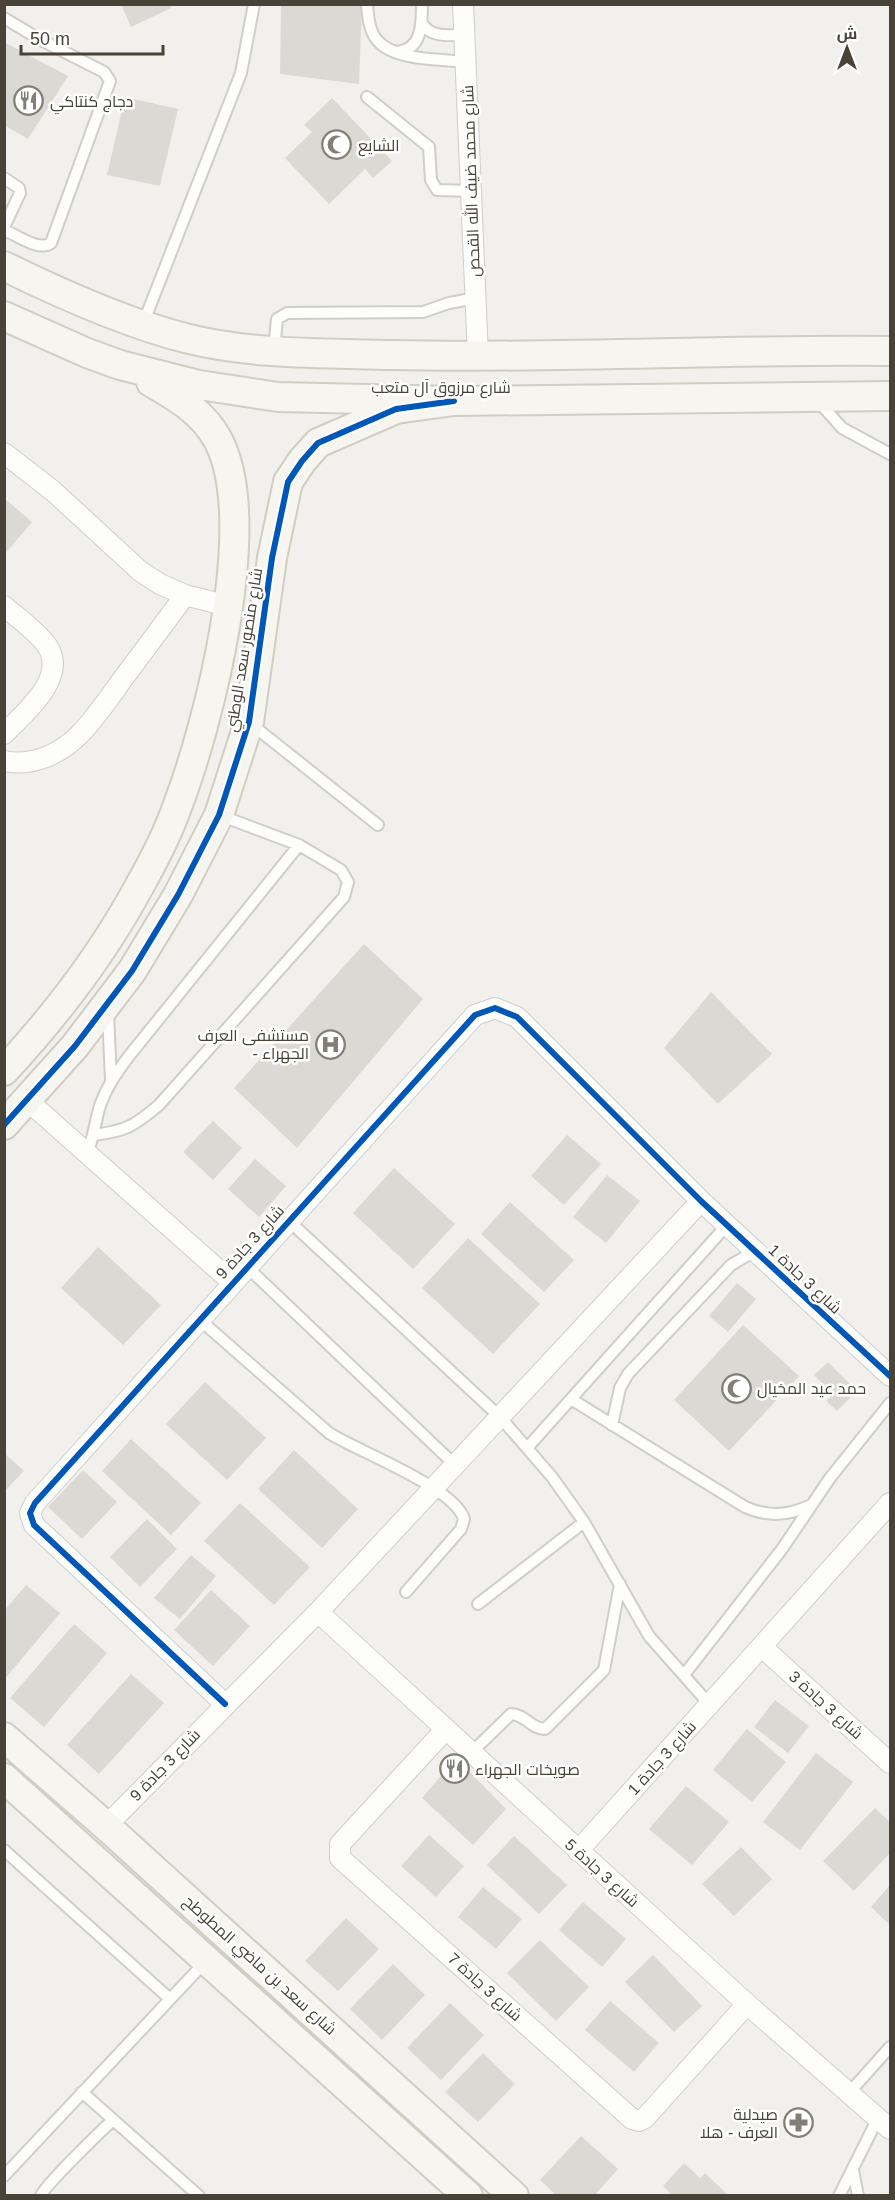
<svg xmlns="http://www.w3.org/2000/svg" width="895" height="2200" viewBox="0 0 895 2200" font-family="Helvetica,Cairo,sans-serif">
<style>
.building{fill:#dbd9d4}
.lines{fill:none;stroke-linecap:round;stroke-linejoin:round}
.lane-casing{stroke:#cfcec9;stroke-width:14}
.street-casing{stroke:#cfcec9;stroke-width:22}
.secondary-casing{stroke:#d0cdc3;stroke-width:32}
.lane{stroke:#fdfdfc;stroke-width:10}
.street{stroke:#fdfdfc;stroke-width:20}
.secondary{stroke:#f7f5ef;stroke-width:28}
.cycleway-casing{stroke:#fff;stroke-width:10}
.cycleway{stroke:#0057b8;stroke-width:6}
.labels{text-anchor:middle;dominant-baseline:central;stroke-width:5;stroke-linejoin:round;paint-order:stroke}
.poi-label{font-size:16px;fill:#484237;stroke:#fff;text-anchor:start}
.street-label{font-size:16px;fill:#484237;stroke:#fff}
</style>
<rect width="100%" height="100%" fill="#f1f0ec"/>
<path class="building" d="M121 4H169L171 8 131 27Z
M281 4H362L359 84 280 74Z
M4 42 68 76 28 139 4 125Z
M125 97 178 109 160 186 107 175Z
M332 98 392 161 373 178 365 169 329 204 285 158 312 132 304 125Z
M4 498 32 522 4 555Z
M364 944 423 999 297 1148 234 1088Z
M711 992 772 1054 718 1104 664 1048Z
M213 1121 242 1148 213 1180 183 1152Z
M567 1135 601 1164 564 1205 531 1176Z
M255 1159 286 1186 259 1217 228 1189Z
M394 1168 455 1224 413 1269 353 1213Z
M607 1175 640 1201 606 1243 573 1217Z
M510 1202 574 1260 544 1292 481 1234Z
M468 1238 540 1304 493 1354 422 1288Z
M98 1247 161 1305 123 1345 61 1288Z
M737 1283 756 1299 728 1332 709 1316Z
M743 1325 799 1376 729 1451 674 1400Z
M828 1362 857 1391 837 1411 826 1401 833 1394 814 1375Z
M205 1382 266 1438 227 1480 166 1424Z
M131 1439 201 1503 171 1535 102 1471Z
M294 1450 358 1509 322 1548 258 1489Z
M4 1453 24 1471 4 1492Z
M83 1470 117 1502 82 1539 48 1507Z
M240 1503 310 1567 274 1605 204 1541Z
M147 1519 177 1549 140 1587 110 1557Z
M191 1555 216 1576 180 1619 154 1598Z
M26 1585 60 1613 4 1680V1611Z
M211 1590 250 1626 213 1666 174 1630Z
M74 1624 107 1653 44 1727 10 1698Z
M131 1674 164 1703 99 1774 67 1745Z
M775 1700 809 1726 788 1753 754 1727Z
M747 1729 786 1762 752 1802 713 1770Z
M816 1753 853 1782 800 1850 763 1822Z
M456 1758 506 1809 473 1845 422 1798Z
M686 1786 729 1822 692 1865 649 1829Z
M875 1808 890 1822V1853L854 1891 823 1861Z
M429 1835 464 1866 436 1897 401 1866Z
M514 1836 567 1885 539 1914 487 1865Z
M741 1847 772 1879 734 1916 702 1884Z
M890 1885V1925L871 1907Z
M483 1887 522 1919 496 1949 458 1917Z
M583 1902 626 1939 602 1967 559 1930Z
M346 1918 379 1949 338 1991 305 1961Z
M540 1940 589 1987 556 2021 507 1973Z
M653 1955 702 2006 674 2032 625 1982Z
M393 1964 425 1995 382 2040 350 2009Z
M610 2001 659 2043 634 2072 585 2030Z
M450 2003 484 2035 441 2080 407 2048Z
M483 2053 515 2084 478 2122 445 2092Z
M581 2136 618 2169 594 2196H557L540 2180Z
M684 2163 700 2178 705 2173 729 2196H673L663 2186Z"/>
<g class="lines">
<defs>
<path id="lane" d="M367 4C368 16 369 31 377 40 394 61 441 59 466 62
M4 18 39 39 104 72 110 81 51 243C39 252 17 235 4 230
M422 23C430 38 449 35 465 35
M395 52C422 51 422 25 422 4
M367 97 429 147 431 180 437 190 472 191
M4 178 19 188 20 193 4 227
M143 324 241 73 254 4
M274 350 277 319 287 313 423 312 449 303 476 298
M818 401 842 428 890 454
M251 724 378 825
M108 1013 111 1081
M94 1135C126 1131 134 1126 159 1105L344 897 348 882 341 870 299 845 219 815
M87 1154C93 1139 95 1124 99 1109 105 1089 117 1072 129 1056L299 845
M288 1220 500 1417 552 1477 584 1522 649 1636 710 1705
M246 1266 455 1465
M199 1319 329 1433C359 1452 454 1487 464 1519L461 1529 406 1592
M571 1399 745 1507C768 1517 788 1516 811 1505
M612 1425 620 1388 628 1374 731 1265 755 1251
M527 1448 727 1225
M478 1604 584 1522
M684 1675 782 1549 830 1478 890 1403
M471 1753 511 1714C525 1714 531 1729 545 1729L604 1670 620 1584
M4 1850 170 1999
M82 2092 199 2196
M849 2093 890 2047
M853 2170 858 2196
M4 2176 206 1961
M41 2196C43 2187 102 2130 113 2120
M839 2196 878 2118"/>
<path id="street" d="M463 4 478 357
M4 453 53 491 140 571 160 584 185 595 228 606
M4 606C18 618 35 630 46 644 70 677 24 713 4 734
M4 761C32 767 60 754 79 735 95 719 109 698 122 680 143 652 164 624 185 595
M27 1100 232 1282
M318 1612 747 2004 890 2129
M762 1647 890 1763
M225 1704 34 1525 30 1513 35 1503 475 1015 495 1008 517 1017 701 1201 890 1376
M445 1730 340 1844V1858L632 2119 639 2121 645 2118 747 2004
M106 1826 318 1612 701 1201
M578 1851 890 1503"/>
<path id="secondary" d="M4 266C61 294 128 324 189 339 255 355 326 353 392 355 558 359 724 349 890 351
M4 316 87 353 120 365 199 385 278 397 454 401 890 396
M4 1071C56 1015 104 952 140 885 154 860 168 833 177 807 209 724 261 521 218 440 203 412 177 397 151 382
M4 1125 75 1046 132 971 178 895 219 815 249 722 272 558 288 482 302 461 318 443 396 409 454 401
M4 1737 106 1826 514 2196
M4 1778 468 2196"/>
</defs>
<use href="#lane" class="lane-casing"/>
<use href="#street" class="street-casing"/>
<use href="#secondary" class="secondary-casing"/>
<use href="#lane" class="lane"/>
<use href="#street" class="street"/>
<use href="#secondary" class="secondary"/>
<defs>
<path id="cycleway" d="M4 1125 75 1046 132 971 178 895 219 815 249 722 272 558 288 482 302 461 318 443 396 409 454 401
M225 1704 34 1525 30 1513 35 1503 475 1015 495 1008 517 1017 701 1201 890 1376"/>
</defs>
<use href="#cycleway" class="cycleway-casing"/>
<use href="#cycleway" class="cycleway"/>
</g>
<defs>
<symbol id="restaurant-ring" viewBox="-11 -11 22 22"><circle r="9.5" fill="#fff" stroke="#837f76" stroke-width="1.5"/><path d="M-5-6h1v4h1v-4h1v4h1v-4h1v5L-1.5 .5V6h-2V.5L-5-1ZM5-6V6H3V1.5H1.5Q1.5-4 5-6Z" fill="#837f76"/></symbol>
<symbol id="mosque-ring" viewBox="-11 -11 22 22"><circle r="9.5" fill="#fff" stroke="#837f76" stroke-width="1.5"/><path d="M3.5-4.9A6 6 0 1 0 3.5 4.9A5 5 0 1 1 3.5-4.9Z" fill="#837f76"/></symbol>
<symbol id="hospital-ring" viewBox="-11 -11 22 22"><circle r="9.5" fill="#fff" stroke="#837f76" stroke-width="1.5"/><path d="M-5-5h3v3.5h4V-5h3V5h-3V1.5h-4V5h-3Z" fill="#837f76"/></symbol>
<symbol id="pharmacy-ring" viewBox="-11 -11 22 22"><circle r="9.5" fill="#fff" stroke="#837f76" stroke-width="1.5"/><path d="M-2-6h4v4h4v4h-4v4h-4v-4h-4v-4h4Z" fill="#837f76"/></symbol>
</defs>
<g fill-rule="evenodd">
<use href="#restaurant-ring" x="12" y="84" width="33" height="33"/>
<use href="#mosque-ring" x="320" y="128" width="33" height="33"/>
<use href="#hospital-ring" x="314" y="1028" width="33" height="33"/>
<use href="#mosque-ring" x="720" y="1372" width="33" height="33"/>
<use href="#restaurant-ring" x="438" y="1752" width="33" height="33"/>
<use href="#pharmacy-ring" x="782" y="2106" width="33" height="33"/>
</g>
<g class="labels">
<g class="poi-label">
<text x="50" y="101">دجاج كنتاكي</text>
<text x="358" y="145">الشايع</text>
<text x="309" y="1035" text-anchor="end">مستشفى العرف<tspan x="309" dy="18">- الجهراء</tspan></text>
<text x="757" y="1388">حمد عيد المخيال</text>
<text x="475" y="1769">صويخات الجهراء</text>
<text x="778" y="2114" text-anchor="end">صيدلية<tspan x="778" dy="18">العرف - هلا</tspan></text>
</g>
<g class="street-label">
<text transform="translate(471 181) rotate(-92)">شارع محمد ضيف الله القحص</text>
<text x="441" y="387">شارع مرزوق آل متعب</text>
<text transform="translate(244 650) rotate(-81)">شارع منصور سعد الوطني</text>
<text transform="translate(250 1242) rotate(-48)">شارع 3 جادة 9</text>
<text transform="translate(805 1279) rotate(43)">شارع 3 جادة 1</text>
<text transform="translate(826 1705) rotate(42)">شارع 3 جادة 3</text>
<text transform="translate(662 1758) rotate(-48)">شارع 3 جادة 1</text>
<text transform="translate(165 1765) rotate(-46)">شارع 3 جادة 9</text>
<text transform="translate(602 1873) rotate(42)">شارع 3 جادة 5</text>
<text transform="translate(260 1965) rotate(42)">شارع سعد بن ماضي المطوطح</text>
<text transform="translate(485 1987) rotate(42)">شارع 3 جادة 7</text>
</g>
</g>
<rect width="895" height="2200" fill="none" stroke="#484237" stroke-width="12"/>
<g transform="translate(847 48)" stroke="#ffffff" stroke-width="4.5" paint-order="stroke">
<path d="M0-4.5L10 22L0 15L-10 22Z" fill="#484237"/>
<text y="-9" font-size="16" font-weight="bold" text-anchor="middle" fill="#484237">ش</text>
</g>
<path d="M21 45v9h142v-9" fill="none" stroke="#484237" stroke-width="3"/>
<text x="30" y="45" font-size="18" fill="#484237" stroke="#ffffff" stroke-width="4.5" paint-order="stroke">50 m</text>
</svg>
